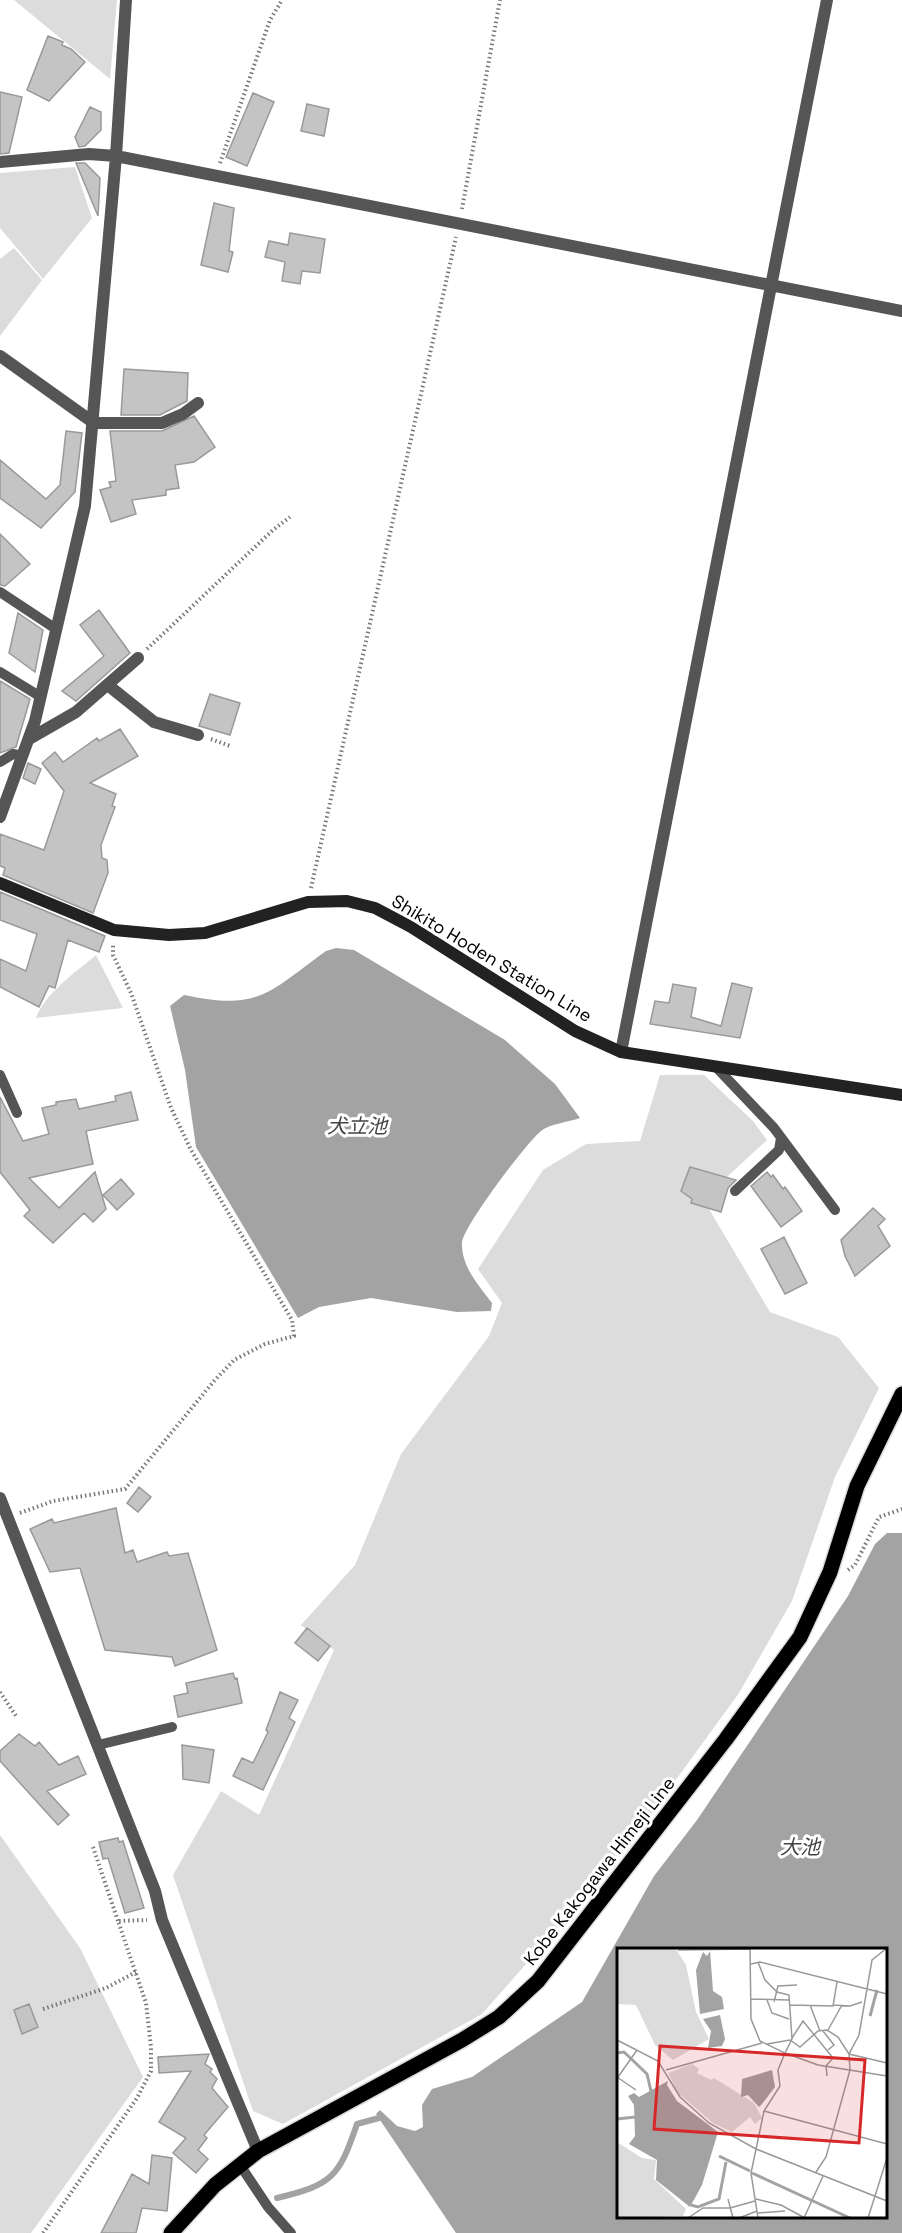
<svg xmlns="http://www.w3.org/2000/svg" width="902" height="2233" viewBox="0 0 902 2233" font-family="'Space Grotesk','Noto Sans JP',sans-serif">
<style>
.green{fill:#dcdcdc}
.water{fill:#a3a3a3;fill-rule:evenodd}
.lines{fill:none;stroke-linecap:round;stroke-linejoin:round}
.stream{stroke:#a3a3a3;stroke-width:6}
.building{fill:#c4c4c4;stroke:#999;stroke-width:1.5}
.primary-casing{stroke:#dbdbdb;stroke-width:18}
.path{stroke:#777;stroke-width:4;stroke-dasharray:1.5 3;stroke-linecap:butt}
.lane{stroke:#555;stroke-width:10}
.street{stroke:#555;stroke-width:12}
.secondary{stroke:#222;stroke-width:12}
.primary{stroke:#000;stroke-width:15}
.labels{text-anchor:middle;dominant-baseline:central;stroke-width:6;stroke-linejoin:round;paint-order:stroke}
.street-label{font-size:18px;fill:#000;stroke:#fff}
.water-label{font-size:20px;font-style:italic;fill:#444;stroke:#fff}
.inset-river{fill:none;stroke:#a3a3a3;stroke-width:3}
.inset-road{fill:none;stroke:#999;stroke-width:1.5}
.view{fill:#d62828;fill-opacity:0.15;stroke:#d62828;stroke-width:3}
.inset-edge{fill:none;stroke:#000;stroke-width:3}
</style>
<rect width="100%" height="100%" fill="#fff"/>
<path class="green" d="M14 0H117L110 79Z
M75 167 92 218 43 279 0 228V173Z
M14 248 42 280 0 336V259Z
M96 955 123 1008 36 1018C46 992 75 973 96 955Z
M660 1075H704L753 1121 767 1140 703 1199 770 1312 838 1337 879 1388 835 1477 792 1601 739 1693 620 1857 482 2014 283 2124 253 2111 173 1875 221 1791 259 1815 334 1650 301 1625 355 1565 401 1454 489 1336 502 1303 478 1269 543 1170 586 1144 640 1141Z
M0 1835 80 1948 143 2077 31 2233H0Z"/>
<path class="water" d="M336 948 354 950 505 1040 555 1084 580 1118C568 1122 550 1124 541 1131 527 1142 462 1228 462 1243 461 1266 479 1286 492 1303L491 1311 457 1312 371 1298 319 1307 298 1318 196 1147 185 1070 170 1006 184 995C259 1011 268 993 326 951Z
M887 1533H902V2233H456L376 2114 380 2110 397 2126 415 2131 423 2127 422 2105 432 2089 472 2077 582 2002 654 1876 697 1820 848 1596 875 1544ZM618 1950H886V2216H618Z"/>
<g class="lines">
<path class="stream" d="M277 2198C332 2185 339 2177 357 2124L379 2118"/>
</g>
<path class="building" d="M48 36 63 42 62 45 71 49 85 62 49 101 27 90Z
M0 92 22 97 9 153 0 154Z
M253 93 274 102 247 166 226 157Z
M307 104 329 109 324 136 301 131Z
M90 107 101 112V130L85 146 79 147 75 137Z
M76 163H85L100 178 98 216Z
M214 203 234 208 229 251 233 252 228 272 201 265Z
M290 233 325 239 320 273 302 271 300 284 282 281 285 262 265 257 269 241 288 245Z
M124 369 188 373 187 401 160 415H121Z
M194 416 215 447 194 462 175 465 179 488 166 490V495L132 500 136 514 111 522 100 490 111 487 109 482 116 481 110 431H162Z
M66 431 82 433 75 492 41 528 0 498V460L46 499 60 485Z
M0 534 30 564 5 586 0 585Z
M99 610 130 653 76 701 62 691 104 656 80 625Z
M18 613 43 630 35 672 9 653Z
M0 681 30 699 16 747 0 753Z
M210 694 240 703 230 735 199 726Z
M120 729 138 756 90 783 116 794 112 806 115 807 101 845 102 858 107 860 108 873 93 913 3 875 5 868 0 866V834L44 850 64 791 42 763 55 752 63 762 97 738 99 741Z
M28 763 41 769 35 784 23 778Z
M0 892 105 936 99 952 68 940 55 988 49 986 39 1007 0 987V959L26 971 37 934 0 920Z
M732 983 752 988 740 1038 650 1024 655 1001 669 1003 673 984 696 988 691 1017 721 1026Z
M131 1092 138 1120 86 1131 93 1164 29 1178 59 1208 95 1172 106 1209 93 1222 84 1213 53 1243 24 1216 30 1210 0 1172V1097L23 1141 49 1134 42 1108 56 1105V1102L76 1099 79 1109 116 1101 115 1096Z
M690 1167 736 1180 728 1188 721 1212 691 1203 692 1199 681 1191Z
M767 1172 771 1177 773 1175 783 1189 785 1187 802 1211 781 1227 751 1186Z
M121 1179 134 1194 117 1210 103 1195Z
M873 1208 885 1219 878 1226 890 1246 855 1276 845 1256 841 1240Z
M784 1237 807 1283 785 1294 761 1249Z
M139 1487 151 1497 138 1512 127 1503Z
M116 1508 125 1553 133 1550 137 1562 167 1552 169 1556 188 1553 217 1650 175 1666 172 1657 105 1650 80 1568 50 1572 30 1529 52 1519 54 1523Z
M307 1628 330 1646 318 1661 295 1643Z
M233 1673 235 1679 237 1678 242 1703 178 1717 174 1696 188 1693 186 1683Z
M280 1692 298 1700 289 1718 295 1722 263 1790 233 1776 242 1758 253 1763 268 1732 266 1730Z
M19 1734 35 1746 39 1742 59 1765 78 1756 86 1774 47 1791 69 1815 58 1825 0 1761V1751Z
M182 1745 214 1750 209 1783 183 1779Z
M118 1838 119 1842 123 1841 144 1908 125 1913 108 1858 103 1859 99 1842Z
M29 2004 38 2027 22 2034 14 2010Z
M209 2054 205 2064 212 2069 210 2072 217 2079 212 2088 228 2107 204 2135 207 2138 198 2150 208 2159 196 2173 173 2153 186 2138 159 2122 191 2071 159 2073 158 2057Z
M152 2155 172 2158 167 2211 142 2208 136 2233H101L132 2174 149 2184Z"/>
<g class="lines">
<defs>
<path id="primary" d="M171 2233 215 2185 258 2151 462 2040 499 2017 538 1981 726 1739 800 1637 830 1572 857 1486 902 1394"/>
</defs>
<use href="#primary" class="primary-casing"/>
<path class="path" d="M220 163 270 20 282 0
M462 209 500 0
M147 649 273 530 290 517
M211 739 230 746
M311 888 456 237
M20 1513 53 1501 125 1489 214 1381 234 1360 265 1344 294 1336 292 1320 191 1150 171 1108 131 993 113 955V943
M848 1570 855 1565 879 1517 902 1509
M0 1692 16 1716
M93 1847 118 1921
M43 2009 106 1988 136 1972
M43 2233 137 2098 151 2071V2047L146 2003 118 1921 147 1920"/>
<path class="lane" d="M0 592 56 629
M0 672 41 697
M0 762 13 754 22 756
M716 1067 774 1128 835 1210
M0 1075 17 1113
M735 1191 779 1150 781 1138
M98 1745 172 1727
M240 2165 268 2207 291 2233"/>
<path class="street" d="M0 162 89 154 116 156 902 311
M0 356 94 423H162L183 414 198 403
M109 686 154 722 198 735
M29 739 76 712 138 658
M0 817 35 721 85 506 116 156 126 0
M621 1052 827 0
M0 1498 155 1891 162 1920 258 2151"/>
<path class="secondary" d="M0 883 114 930 169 935 205 933 308 902 347 901 375 908 411 927 575 1031 621 1052 902 1095"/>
<use href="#primary" class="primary"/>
</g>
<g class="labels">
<g class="street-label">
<text transform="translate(492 958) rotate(31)">Shikito Hoden Station Line</text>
<text transform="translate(599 1871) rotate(-52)">Kobe Kakogawa Himeji Line</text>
</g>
<g class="water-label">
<text x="357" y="1126">犬立池</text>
<text x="800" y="1847">大池</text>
</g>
</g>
<g transform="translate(617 1948)">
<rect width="270" height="270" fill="#fff"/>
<path d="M0 0H58L69 17 79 64 92 91 56 112 38 97 19 57 0 56ZM75 116 82 121 80 125 94 132 97 130 137 155 145 170 138 176 133 169 115 184 96 175 60 144 51 125ZM0 194 25 210 39 212 37 231 69 261 66 268 0 270Z" fill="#dcdcdc"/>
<path d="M93 3 96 43 105 49 107 61 83 66 79 22 86 4 90 8ZM103 67 108 91 105 98 91 100 94 83 86 71ZM155 122 158 139 145 156 142 159 131 147 124 149 125 131ZM51 133 50 137 60 153 101 184 85 237 73 259 39 232 40 212 12 196 18 188 17 157 11 148 17 145 22 149Z" fill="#a3a3a3"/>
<path class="inset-river" d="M253 68 260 42M0 105 7 104 30 126 34 143M0 171 18 169M102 208 133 223M135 225 233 270M74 257 81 259 102 251 109 214"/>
<path class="inset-road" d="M133 0 134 71 143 93 168 105 161 122 163 138 147 163 134 225 141 270M61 2 133 1M141 14 148 32 160 44 172 47 175 91 168 105 201 117 270 128M134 16 143 14 270 46M134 51 172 52M150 52 155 65 172 71M157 54 161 38 180 37M173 57 216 58 220 34M193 57 203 83M216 57 233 58 245 54M211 82 225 57M206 83 217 97 211 102M175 90 186 73 216 110 209 118 210 128M0 92 41 113 63 149 92 175 139 201 270 253M150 96 173 92 183 99 201 83 210 82 221 89 232 106 270 115M49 122 145 95M0 129 19 142M1 129 20 102M147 163 270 196M199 224 209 209 233 122 232 106 242 87 255 12 270 0M111 251 116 270M139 251 164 257 188 270M113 260 138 253M141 265 168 263M71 270 86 260H113M122 270 140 263M187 270 206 228M251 270 270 210"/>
<path class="view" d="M43 98 248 112 242 195 37 181Z"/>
<rect width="270" height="270" class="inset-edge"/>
</g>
</svg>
